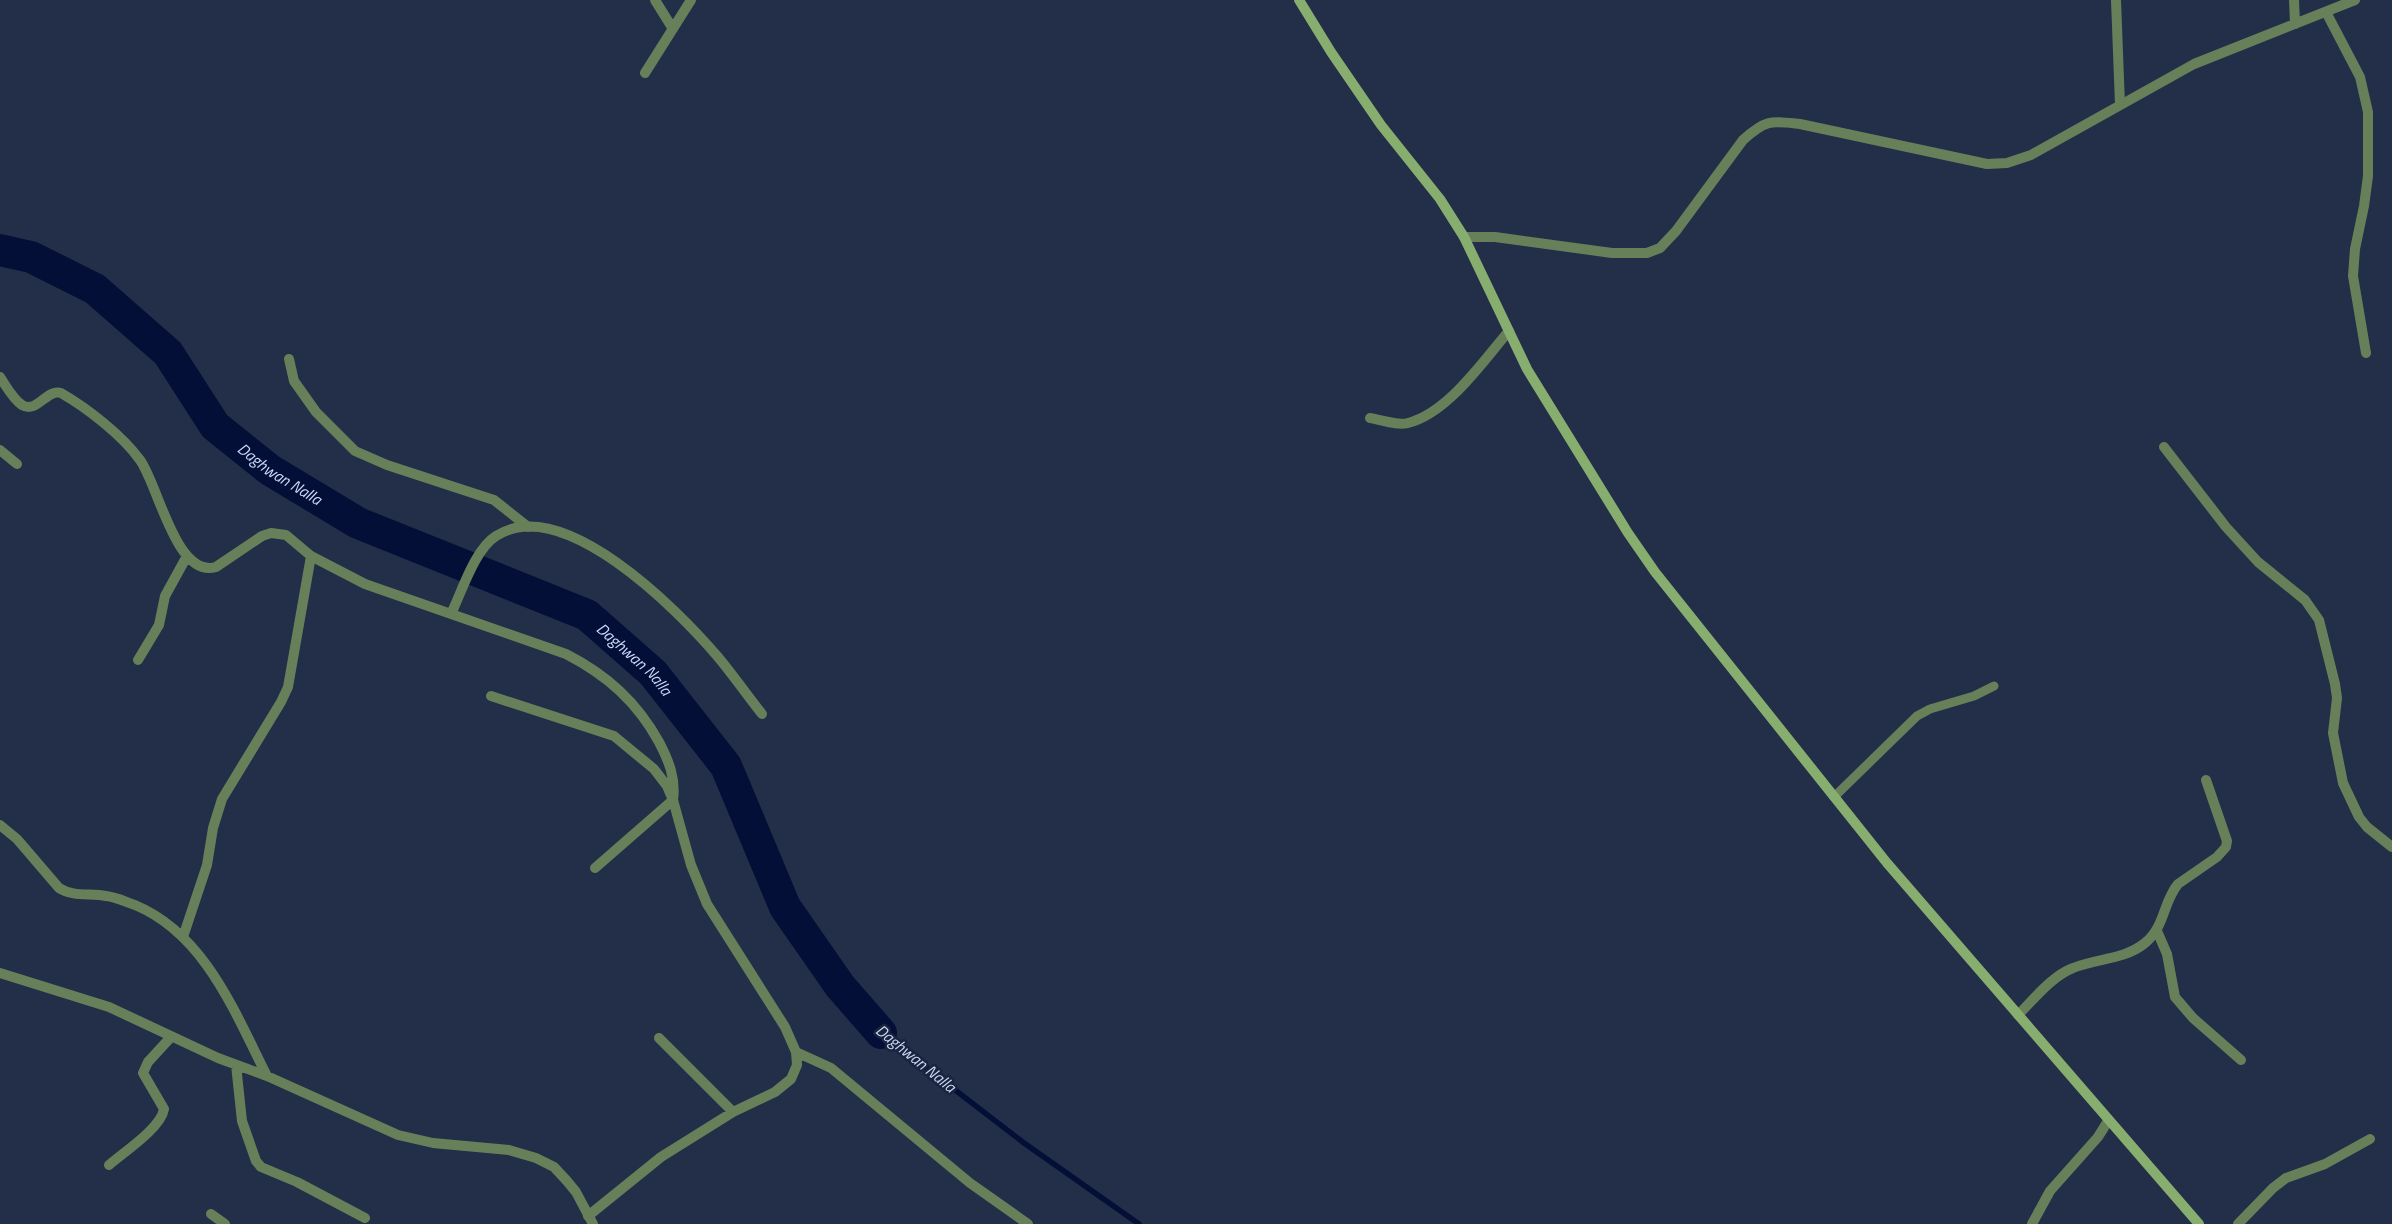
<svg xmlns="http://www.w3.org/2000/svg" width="2392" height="1224" viewBox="0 0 2392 1224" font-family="'Titillium Web',sans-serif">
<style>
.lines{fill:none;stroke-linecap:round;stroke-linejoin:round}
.stream{stroke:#040f38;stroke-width:5.5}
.river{stroke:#040f38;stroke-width:32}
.lane{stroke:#688059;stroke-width:9}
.street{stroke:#688059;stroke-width:10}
.secondary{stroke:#88ae6f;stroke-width:10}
.labels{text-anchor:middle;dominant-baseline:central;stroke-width:5;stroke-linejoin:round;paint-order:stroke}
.water-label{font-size:16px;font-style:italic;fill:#ccdaf9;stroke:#1a243e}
</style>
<rect width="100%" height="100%" fill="#232e48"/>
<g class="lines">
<path class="stream" d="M881 1033 1024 1143 1139 1224"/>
<path class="river" id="s1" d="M0 250 31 257 95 289 168 353 215 426 270 470 358 523 587 615 653 673 726 766 785 907 840 986 881 1033"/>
<path class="lane" d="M1834 797 1917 716 1930 709 1974 696 1994 686"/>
<path class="street" d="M655 0 673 29
M2116 0 2120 105
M2294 0 2295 24
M2326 12 2360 77 2368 112V176L2364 206 2355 249 2353 276 2366 353
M645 73 691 0
M1464 237H1495L1612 253H1647L1660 248 1676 231 1743 140C1766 119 1771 121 1800 124L1987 164 2007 163 2031 155 2194 64 2355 0
M289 359 294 381 316 412 355 451 387 465 494 500 528 527
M0 377C6 386 13 399 22 405 37 414 46 389 61 393 87 408 122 435 140 460 158 484 176 579 216 567L262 536 271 533 286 535 311 556 365 584 566 654C607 675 637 702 659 742 669 761 676 779 673 800L595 868
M1370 418C1382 420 1397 426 1408 423 1448 413 1483 361 1509 331
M2164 447 2226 527 2258 562 2305 600 2319 620 2335 684 2337 698 2333 733 2343 783 2359 817 2367 827 2392 847
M0 450 17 464
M451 614C462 591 475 549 496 536 563 493 678 610 718 657 733 675 747 695 762 714
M138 660 159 625 165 596 187 556
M491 696 614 736 654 769 667 786 673 800 691 865 707 904 785 1027 796 1052 797 1065 791 1079 775 1092 733 1112 661 1157 588 1216
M0 825 17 839 59 888C73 897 90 893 106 896 116 897 126 902 135 905 205 934 235 1013 267 1076
M2157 931 2167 954 2175 997 2193 1018 2241 1060
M183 937 207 865 213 828 222 799 281 702 288 687 311 556
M0 973 109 1007 218 1058 267 1076 398 1135 433 1143 509 1150 536 1158 554 1167 567 1181 576 1192 593 1224
M2018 1015C2034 999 2052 976 2073 968 2097 958 2124 960 2145 943 2165 927 2163 902 2178 884L2217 857 2226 847 2227 841 2206 780
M659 1038 733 1112
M796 1052 831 1068 970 1183 1028 1224
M236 1065 242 1121 256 1161 261 1167 297 1182 365 1218
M109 1165C124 1152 161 1128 164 1109L143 1073 148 1062 171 1037
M211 1214 225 1224
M2032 1224 2050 1191 2098 1137 2108 1121
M2238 1224 2273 1188 2286 1178 2325 1164 2370 1139"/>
<path class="secondary" d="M1299 0 1331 52 1381 125 1440 199 1464 237 1527 369 1628 533 1655 572 1887 863 2199 1224"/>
</g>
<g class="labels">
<g class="water-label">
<text stroke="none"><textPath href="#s1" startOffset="368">Daghwan Nalla</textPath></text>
<text stroke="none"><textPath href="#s1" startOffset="772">Daghwan Nalla</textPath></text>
<text transform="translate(916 1058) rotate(39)">Daghwan Nalla</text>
</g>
</g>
</svg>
